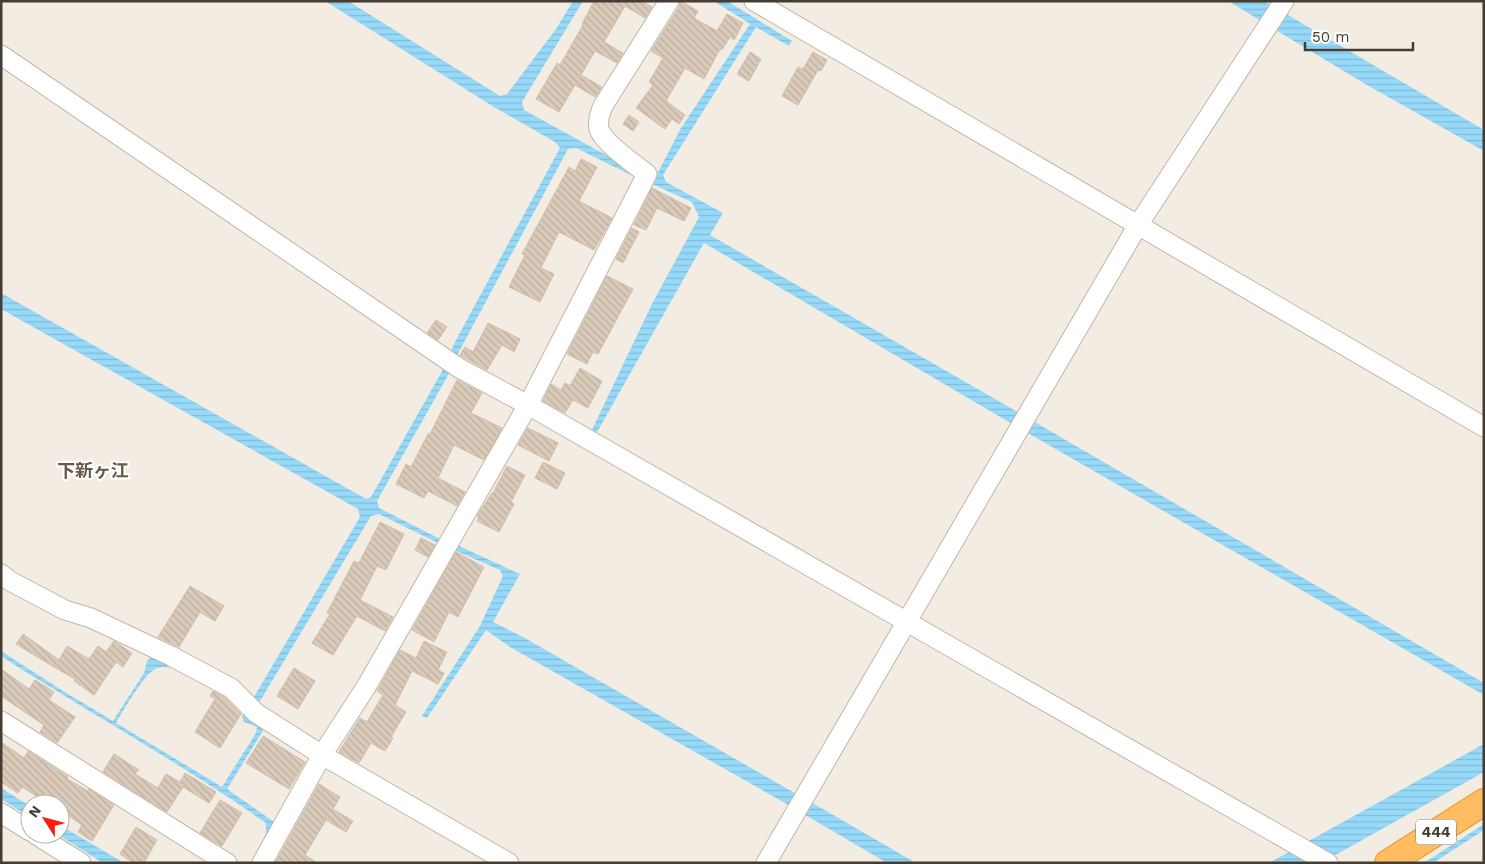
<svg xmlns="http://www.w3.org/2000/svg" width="1485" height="864" viewBox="0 0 1485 864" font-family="'Work Sans','Noto Sans JP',sans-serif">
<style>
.water{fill:url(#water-rules)}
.building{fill:url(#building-back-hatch);stroke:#d2bea9}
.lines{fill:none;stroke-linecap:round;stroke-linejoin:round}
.minor-casing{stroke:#c2b6a7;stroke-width:21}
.highway-casing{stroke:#ef9020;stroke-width:28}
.minor{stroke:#fff;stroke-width:19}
.highway{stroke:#ffbc61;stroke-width:26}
.labels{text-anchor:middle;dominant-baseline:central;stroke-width:4.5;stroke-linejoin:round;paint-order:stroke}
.shield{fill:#fff;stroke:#7d7670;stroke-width:1}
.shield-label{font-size:15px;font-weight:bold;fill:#453c32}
.neighbourhood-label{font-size:18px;font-weight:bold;fill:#695948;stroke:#fff}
</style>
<defs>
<pattern id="water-rules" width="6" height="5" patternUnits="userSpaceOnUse" patternTransform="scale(1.25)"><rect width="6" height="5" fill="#96d9f8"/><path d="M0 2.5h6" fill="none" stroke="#83bbd5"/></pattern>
<pattern id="building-back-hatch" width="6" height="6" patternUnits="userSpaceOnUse" patternTransform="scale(1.25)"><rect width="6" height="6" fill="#d9cab9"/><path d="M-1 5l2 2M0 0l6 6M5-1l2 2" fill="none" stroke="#bcaea0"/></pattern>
</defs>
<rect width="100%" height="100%" fill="#f3ece2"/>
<path class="water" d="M325 1H348L500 96 507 94 556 29 573 1H583L522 102 524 110 635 171 633 176 576 148 568 149 455 359 449 356 455 342 560 148 555 142 494 107Z
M714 1H727L792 41 789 46 756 27 663 175 666 182 723 213 710 235 1021 414 1014 425 704 243 596 434 591 432 652 304 699 217 692 202 652 184 681 128 750 24Z
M1228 1H1264L1484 130V151L1367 85Z
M1 293 366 499 371 497 445 366 451 370 377 501 379 508 444 541 442 545 379 514 371 516 257 706 251 702 360 517 358 509 1 309Z
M1033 421 1484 683V695L1026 432Z
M457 545 520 574 493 622 523 637 798 795 792 807 510 647 486 630 427 718 422 716 480 626 503 576 500 570 454 550Z
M1 651 63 691 113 721 144 673 147 661 155 654 177 665C168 669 164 666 157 668 145 672 123 711 116 723L222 787 256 733 257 727 244 722 242 717 246 710 264 729 227 789 277 824 256 863H251L266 834V823C181 763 89 713 1 656Z
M1484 744V772L1321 863H1269Z
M1 788 30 806V817L1 799Z
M809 801 916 863H887L802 813Z
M1484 824V830L1433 863H1424Z
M60 825 124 863H103L57 834H60Z"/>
<path class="building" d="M594 1H642L652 7 645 18 625 6 604 42 623 53 617 63 595 51 581 75 602 87 595 97 575 85 559 112 536 99 557 63 560 65 583 25 582 24Z
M680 1 698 11 694 18 717 31 727 14 743 23 734 40 730 37 722 50 720 49 704 79 685 68 666 101 685 115 679 124 672 119 665 129 636 108 653 85 649 82 663 58 651 51 679 7Z
M750 52 761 59 749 81 737 74Z
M813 52 827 60 821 71 818 70 798 105 782 96 798 67 803 69Z
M629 115 639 122 633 131 623 124Z
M581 159 597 167 579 201 612 218 594 250 559 232 541 268 554 274 540 302 509 287 525 255 522 254 569 167 575 171Z
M652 188 691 208 684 221 657 208 646 230 634 225Z
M632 228 639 232 623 263 616 259Z
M607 276 633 289 598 354 593 352 587 364 567 354Z
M436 320 447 327 438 340 427 333Z
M488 323 520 339 514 352 502 345 487 370 460 355 465 347 473 352Z
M580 368 602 381 588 408 573 400 565 413 543 401 551 384 561 390 565 383 570 386Z
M457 380 482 393 471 413 502 428 484 460 454 445 438 478 465 492 457 506 428 491 424 498 396 484 406 464 411 467 428 434H430Z
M528 428 558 443 549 461 518 445Z
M543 462 565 473 557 489 535 478Z
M507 466 525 475 511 502 514 504 499 532 477 521 479 517 477 516 492 493H493Z
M380 522 404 534 386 570 377 566 360 600 393 617 385 631 357 616 333 655 312 643 330 614 327 613 354 561 359 563Z
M421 538 435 545 428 557 415 550Z
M456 552 484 567 458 617 449 612 434 642 412 630Z
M190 586 224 606 215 621 200 612 179 647 158 637Z
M23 634 59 660 67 646 89 659 98 646 106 652 114 641 132 653 123 667 116 662 94 695 74 681 75 679 54 667 58 662 54 667 16 644Z
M424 641 447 652 438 670 444 673 438 684 412 671 395 705 406 712 391 737 393 738 385 751 371 743 359 763 339 752 360 718 367 722 383 695 377 691 400 650 416 658Z
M294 668 315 681 298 709 277 696Z
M1 669 29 689 35 680 54 692 49 700 75 717 57 743 40 732 44 725 1 696Z
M213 691 224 697 241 714 220 748 195 732 215 699 210 696Z
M263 736 305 762 289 789 246 763Z
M1 742 24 758 28 751 68 777 67 779 88 791 89 789 114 805 92 841 78 832 82 825 60 810V804H50L22 787 18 793 1 782Z
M114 754 139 770 135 774 158 788 166 774 180 782 185 773 216 792 209 803 183 787 167 812 103 772Z
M319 784 340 797 333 809 353 821 346 832 326 820 305 855 317 863H275Z
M220 800 242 813 222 846 200 833Z
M136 827 157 840 144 863H134L120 854Z"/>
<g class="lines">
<defs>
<path id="minor" d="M754 1 1484 427
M1 55 459 368 528 405 1328 863
M1 574 10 581 65 610 91 618 171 656 231 688 256 713 322 755 509 863
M1 721 227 863
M1 813 30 831
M35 834 81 863
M262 863 322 755 366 687 528 405 647 174C635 164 604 144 599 129 597 121 600 113 603 106L669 1
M766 863 1138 225 1284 1"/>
<path id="highway" d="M1388 863 1484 802"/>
</defs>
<use href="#minor" class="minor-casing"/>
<use href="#highway" class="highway-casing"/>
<use href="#minor" class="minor"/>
<use href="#highway" class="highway"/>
</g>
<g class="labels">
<rect class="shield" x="1416" y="819.5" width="40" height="25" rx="4"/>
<g class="shield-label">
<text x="1436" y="832">444</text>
</g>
<g class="neighbourhood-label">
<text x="93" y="470">下新ヶ江</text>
</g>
</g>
<rect width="1485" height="864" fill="none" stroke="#453c32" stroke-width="5"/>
<g transform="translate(45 819) rotate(306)"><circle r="24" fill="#ffffff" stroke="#b5b1ad"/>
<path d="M0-4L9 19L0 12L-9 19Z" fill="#ff1b0d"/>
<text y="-8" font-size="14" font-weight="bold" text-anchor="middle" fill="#453c32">N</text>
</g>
<path d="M1305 42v8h108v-8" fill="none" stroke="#453c32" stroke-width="2.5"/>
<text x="1312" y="42" font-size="15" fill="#453c32" stroke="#ffffff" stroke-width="4" paint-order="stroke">50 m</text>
</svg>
